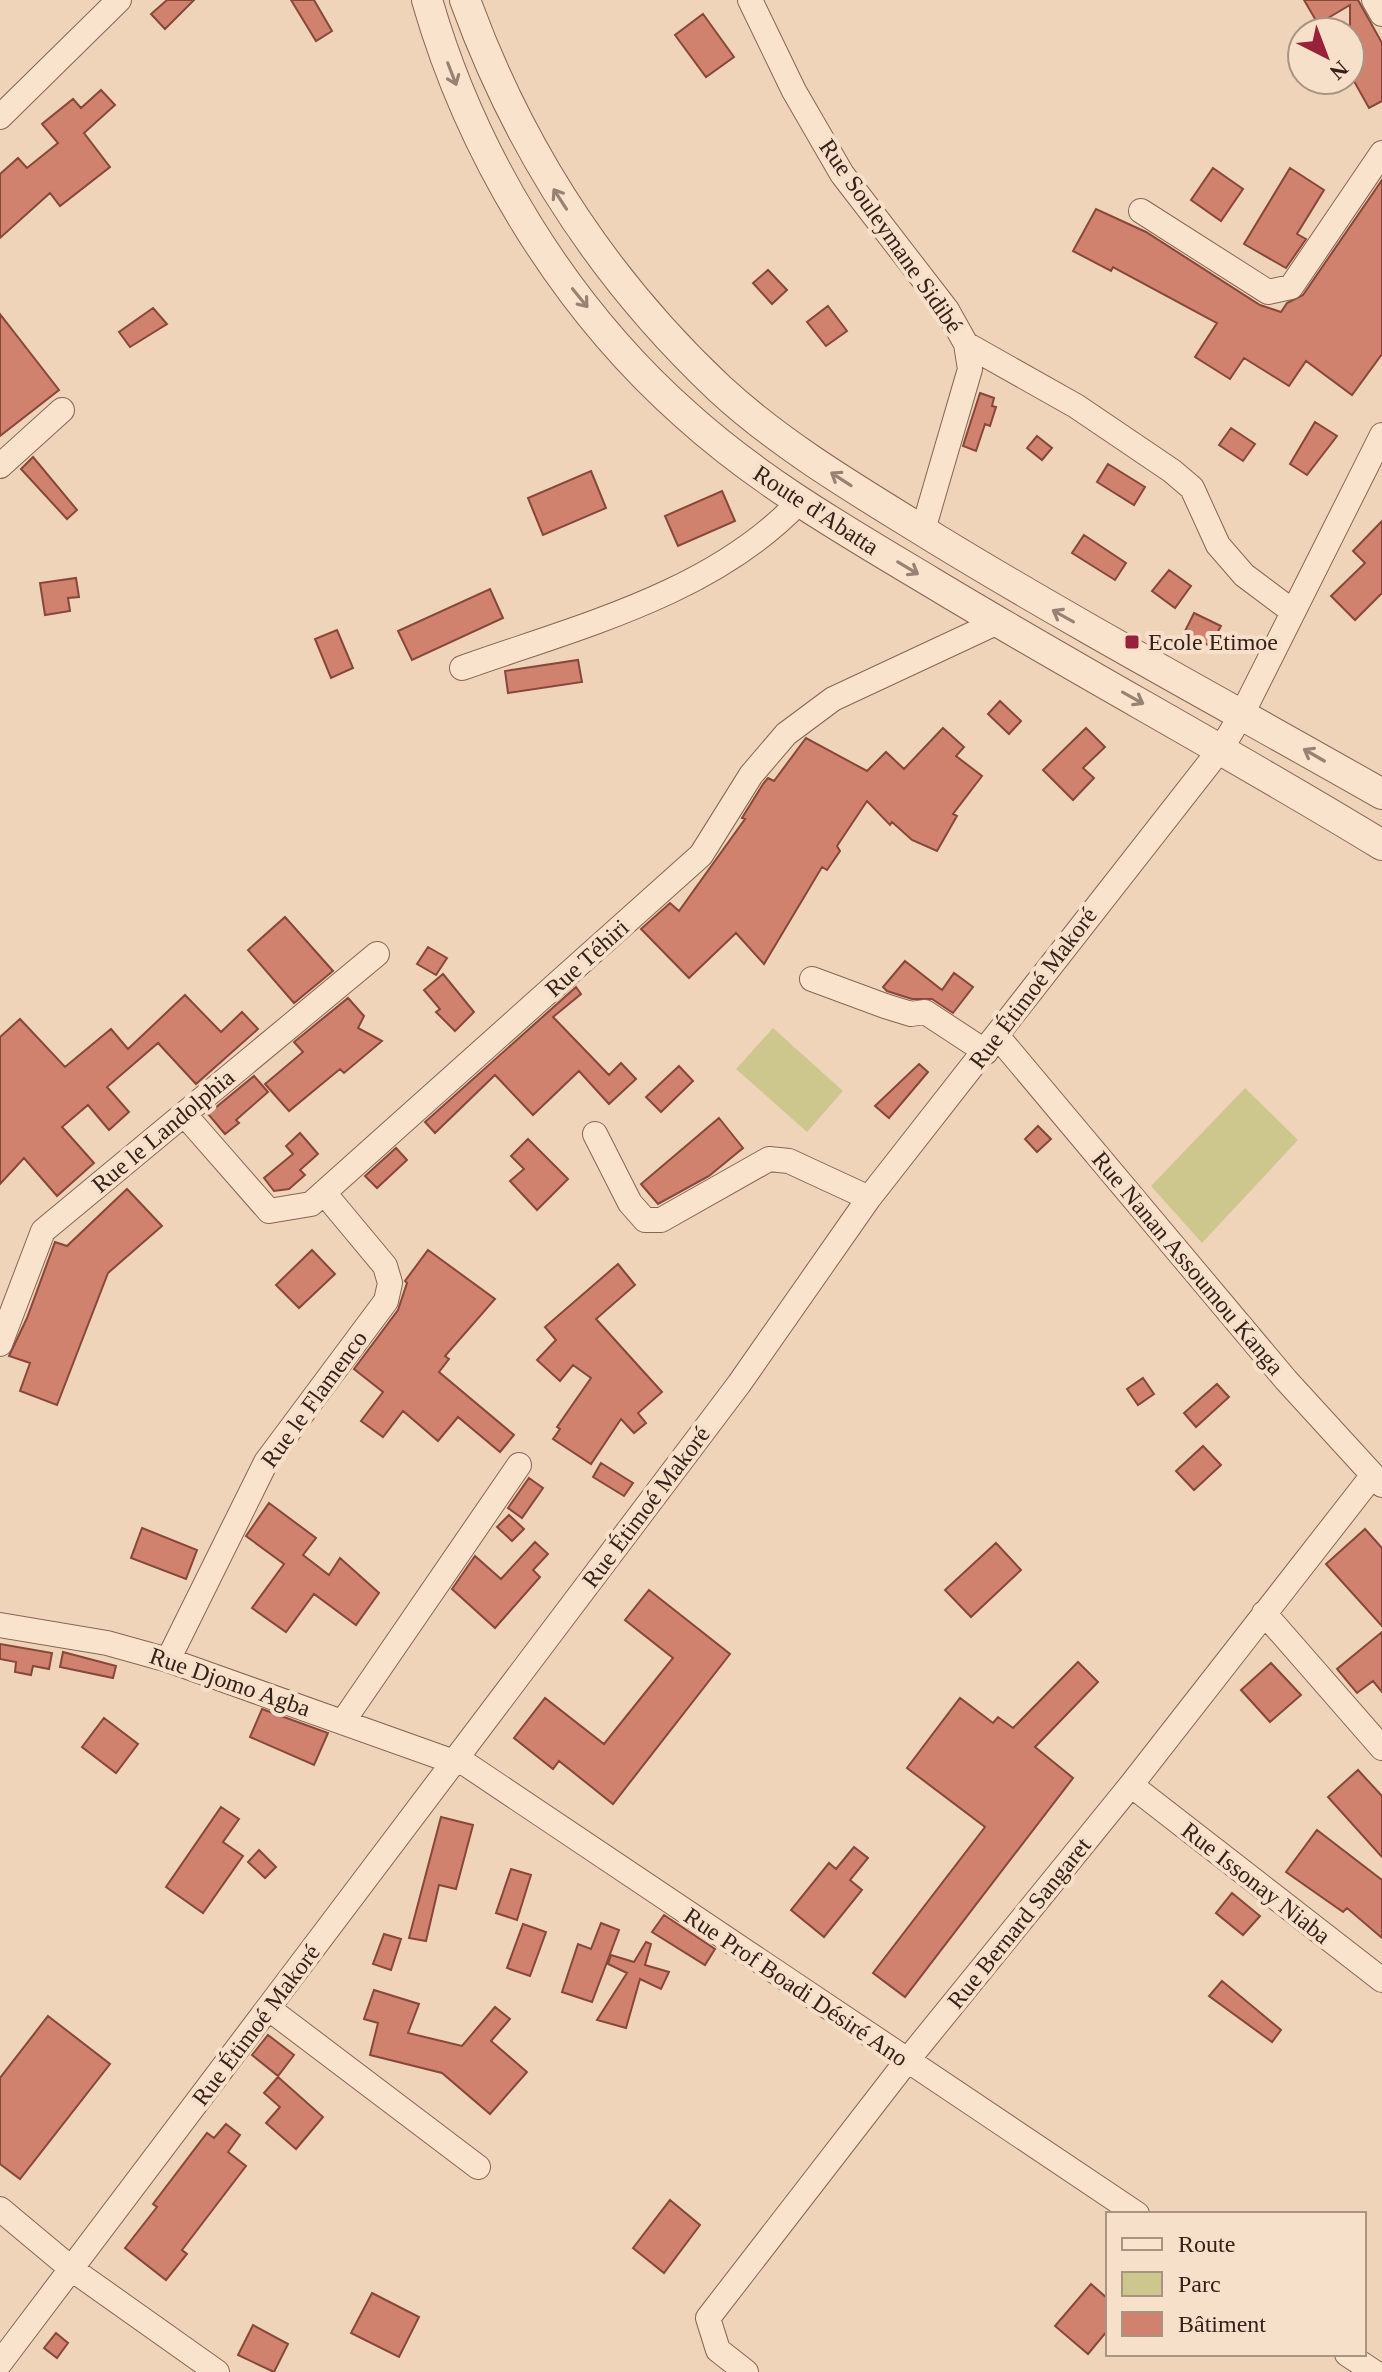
<svg xmlns="http://www.w3.org/2000/svg" width="1382" height="2372" viewBox="0 0 1382 2372" font-family="'Times New Roman',serif">
<style>
.green{fill:#cdc78e}
.building{fill:#d0826e;stroke:#874739;stroke-width:2}
.lines{fill:none;stroke-linecap:round;stroke-linejoin:round}
.minor-casing{stroke:#876454;stroke-width:26}
.tertiary-casing{stroke:#876454;stroke-width:32}
.minor{stroke:#fae3cd;stroke-width:24}
.tertiary{stroke:#fae3cd;stroke-width:30}
.oneway{stroke:#988274}
.poi-dot{fill:#98213b;stroke:#f7e0ca;stroke-width:3}
.labels{text-anchor:middle;dominant-baseline:central;stroke-width:8;stroke-linejoin:round;paint-order:stroke}
.street-label{font-size:24px;fill:#35211a;stroke:#f7e0ca}
.poi-label{font-size:24px;fill:#35211a;stroke:#f7e0ca;text-anchor:start}
</style>
<rect width="100%" height="100%" fill="#efd4ba"/>
<path class="green" d="M773 1028 843 1091 807 1132 736 1069Z
M1245 1088 1298 1140 1202 1243 1151 1186Z"/>
<path class="building" d="M167 0H194L165 29 151 14Z
M291 0H314L332 31 316 41Z
M1304 0H1358L1382 43V101L1369 108 1350 74V5L1318 24Z
M703 14 734 57 706 77 675 35Z
M101 90 115 105 84 133 110 167 60 206 50 193 0 238V174L18 158 27 168 58 143 42 124 73 99 81 108Z
M1213 168 1243 189 1221 221 1191 200Z
M1290 168 1324 190 1297 234 1306 239 1286 268 1244 244Z
M1382 180V354L1352 395 1306 361 1289 386 1244 358 1230 379 1195 357 1217 323 1113 267 1111 271 1073 251 1096 209 1146 232 1260 305 1281 312 1287 303 1303 295Z
M768 270 787 290 772 304 753 283Z
M828 306 847 331 826 346 807 322Z
M153 308 167 324 130 347 119 332Z
M0 314 59 390 0 436Z
M980 393 994 398 992 406 996 407 990 426 985 424 976 451 963 446Z
M1315 422 1337 436 1307 475 1290 464Z
M1231 428 1255 444 1243 461 1219 445Z
M1037 436 1052 448 1042 460 1027 448Z
M33 457 77 510 67 519 21 469Z
M1108 464 1145 487 1134 505 1097 482Z
M591 471 606 508 543 535 528 498Z
M722 491 735 521 678 546 665 516Z
M1382 521V593L1355 620 1331 596 1365 563 1353 551Z
M1084 535 1126 563 1115 580 1072 553Z
M1169 570 1191 586 1175 608 1152 591Z
M76 578 79 597 68 598 70 611 45 615 40 583Z
M490 589 503 618 412 660 398 631Z
M1194 613 1221 626 1210 646 1184 633Z
M337 630 353 668 331 678 315 639Z
M578 660 582 682 508 693 505 671Z
M1000 701 1021 721 1009 734 988 714Z
M943 728 964 747 956 756 982 776 953 814 957 816 937 851 912 840 892 822 890 825 867 801 837 846 840 851 827 870 822 867 764 964 736 933 689 978 641 929 670 903 679 911 745 819 742 818 763 784 768 778 774 781 806 738 867 771 886 752 904 769Z
M1086 728 1105 747 1083 768 1094 778 1073 800 1043 770Z
M285 917 333 971 294 1003 248 950Z
M428 947 447 958 436 975 417 964Z
M905 961 942 990 954 973 973 987 953 1013 932 999H912L887 991 883 987Z
M443 974 474 1012 455 1031 436 1012 440 1009 424 990Z
M576 987 581 994 553 1017 609 1075 621 1063 636 1079 609 1104 579 1071 533 1115 495 1075 435 1133 425 1122Z
M185 995 221 1032 242 1012 258 1029 196 1084 158 1043 107 1087 129 1112 109 1130 88 1105 62 1127 94 1163 57 1196 24 1158 0 1184V1037L20 1019 65 1067 111 1029 128 1049Z
M348 998 364 1016 358 1028 382 1041 344 1073 340 1069 289 1111 265 1084 303 1052 294 1042Z
M919 1064 928 1072 889 1118 875 1106Z
M679 1066 693 1081 661 1112 646 1097Z
M254 1076 268 1092 236 1120 239 1123 225 1134 208 1114Z
M719 1118 743 1148 709 1176 658 1204 641 1184Z
M1038 1126 1051 1139 1037 1152 1025 1139Z
M300 1133 318 1154 300 1170 305 1175 289 1189 274 1191 264 1178 293 1154 286 1146Z
M528 1139 568 1179 537 1210 510 1181 524 1169 511 1156Z
M396 1148 407 1160 377 1188 365 1176Z
M127 1189 162 1226 108 1273 57 1405 20 1391 30 1363 9 1356 27 1318 55 1242 67 1246Z
M312 1250 335 1274 299 1308 276 1285Z
M428 1250 495 1299 445 1356 449 1359 439 1372 514 1435 500 1452 458 1417 438 1441 403 1411 383 1437 361 1421 383 1392 354 1369 398 1310 407 1283 405 1281Z
M618 1264 635 1285 596 1319 662 1392 638 1413 646 1423 634 1433 621 1419 591 1464 553 1439 560 1429 557 1427 591 1378 573 1365 560 1381 537 1360 556 1340 545 1327Z
M1143 1378 1154 1394 1138 1405 1127 1389Z
M1217 1384 1229 1397 1196 1427 1184 1413Z
M1203 1446 1221 1465 1194 1490 1176 1471Z
M601 1463 633 1483 624 1496 593 1477Z
M529 1478 543 1488 522 1518 508 1508Z
M269 1503 316 1538 303 1555 329 1575 340 1558 379 1593 356 1625 314 1594 286 1632 252 1608 284 1564 246 1536Z
M509 1515 524 1529 512 1541 497 1527Z
M142 1528 197 1550 186 1579 131 1558Z
M1365 1529 1382 1548V1626L1326 1564Z
M535 1542 548 1554 533 1570 540 1577 495 1628 452 1589 475 1556 501 1579Z
M996 1543 1021 1570 971 1617 945 1590Z
M649 1590 730 1654 613 1804 559 1761 553 1769 514 1738 545 1698 604 1744 673 1658 625 1620Z
M1382 1632V1692L1373 1681 1357 1693 1337 1669Z
M0 1644 52 1653 49 1669 33 1666 31 1675 15 1672 16 1662 0 1659Z
M63 1652 116 1666 113 1678 60 1667Z
M1078 1662 1098 1682 1035 1747 1073 1778 905 1997 873 1973 985 1827 907 1768 960 1698 993 1723 998 1717 1013 1728Z
M1271 1663 1301 1695 1270 1722 1241 1690Z
M262 1709 328 1733 314 1765 250 1737Z
M104 1718 138 1744 116 1773 82 1747Z
M1358 1770 1382 1796V1857L1328 1797Z
M221 1807 239 1819 223 1842 243 1856 203 1913 166 1887Z
M441 1817 473 1825 456 1889 439 1885 426 1941 409 1938Z
M1317 1830 1382 1880V1938L1347 1908 1343 1912 1286 1872Z
M854 1847 868 1858 850 1880 862 1890 824 1937 791 1910 829 1863 836 1869Z
M259 1850 276 1867 265 1878 248 1862Z
M511 1869 531 1875 517 1920 496 1913Z
M1232 1893 1260 1916 1243 1935 1216 1913Z
M664 1915 715 1949 705 1965 652 1932Z
M601 1923 619 1930 592 2002 562 1992 578 1944 591 1949Z
M523 1924 546 1932 530 1976 507 1968Z
M384 1934 401 1939 391 1970 373 1964Z
M646 1942 651 1944 645 1965 669 1972 661 1989 640 1979 626 2028 597 2020 627 1973 608 1964 611 1955 634 1962Z
M1222 1981 1281 2030 1272 2042 1209 1996Z
M374 1990 419 2004 408 2033 462 2046 495 2007 510 2019 491 2041 527 2072 490 2114 442 2073 370 2055 378 2023 364 2019Z
M48 2016 110 2064 20 2179 0 2164V2078Z
M268 2035 294 2055 278 2076 252 2055Z
M278 2077 323 2117 296 2149 266 2123 280 2107 264 2093Z
M226 2124 240 2135 228 2152 246 2166 182 2250 187 2254 166 2280 125 2248 157 2207 153 2204 207 2133 214 2138Z
M670 2200 700 2225 664 2273 633 2248Z
M1091 2284 1108 2299V2330L1088 2354 1055 2326Z
M372 2293 419 2317 399 2357 351 2333Z
M253 2325 288 2344 274 2372 238 2355Z
M56 2333 68 2343 57 2358 44 2348Z"/>
<g class="lines">
<defs>
<path id="minor" d="M750 0 794 91 842 174 947 310 966 344 970 369 923 530
M1374 0 1382 14
M0 117 119 0
M1141 211 1268 292 1291 287 1382 153
M966 344 1076 406 1172 471 1192 488 1218 545 1244 575 1292 611
M0 466 62 410
M462 668C577 627 712 594 799 502
M812 979 885 1006 911 1014 925 1012 986 1052
M998 1037 1286 1380 1382 1485
M184 1114 269 1211 311 1204 701 855 751 775 786 734 833 699 998 622
M595 1134 630 1203 645 1220H661L769 1159 789 1161 869 1198
M0 1344 43 1231 377 954
M1264 1613 1382 1748
M0 1625 107 1643 168 1660 454 1762
M168 1660 266 1462 386 1301 390 1283 385 1266 325 1194
M344 1720 519 1465
M457 1758 1137 2214
M1131 1785 1382 1980
M268 2008 478 2167
M0 2209 73 2270 217 2372
M1347 2354 1374 2372
M0 2363 739 1384 869 1198 1222 747 1242 714 1382 435
M746 2372 718 2350 708 2318 906 2062 1131 1785 1373 1475"/>
<path id="tertiary" d="M427 0C472 156 564 307 686 415 760 482 846 531 931 582 1080 672 1233 754 1382 845
M465 0C519 149 604 280 720 389 784 448 862 493 936 539 1082 628 1233 709 1382 794"/>
</defs>
<use href="#minor" class="minor-casing"/>
<use href="#tertiary" class="tertiary-casing"/>
<use href="#minor" class="minor"/>
<use href="#tertiary" class="tertiary"/>
</g>
<defs><path id="oneway-shaft" d="M-6 0H5M1.5-3L5.5 0L1.5 3" fill="none" stroke-width="1.6" stroke-linecap="round" stroke-linejoin="round" transform="scale(2)"/></defs>
<g class="oneway">
<use href="#oneway-shaft" transform="translate(452 74) rotate(69)"/>
<use href="#oneway-shaft" transform="translate(560 199) rotate(-123)"/>
<use href="#oneway-shaft" transform="translate(580 298) rotate(51)"/>
<use href="#oneway-shaft" transform="translate(841 479) rotate(-147)"/>
<use href="#oneway-shaft" transform="translate(908 568) rotate(31)"/>
<use href="#oneway-shaft" transform="translate(1063 616) rotate(-151)"/>
<use href="#oneway-shaft" transform="translate(1133 698) rotate(29)"/>
<use href="#oneway-shaft" transform="translate(1314 755) rotate(-150)"/>
</g>
<rect class="poi-dot" x="1124" y="634" width="16" height="16" rx="4"/>
<g class="labels">
<g class="street-label">
<text transform="translate(891 236) rotate(55)">Rue Souleymane Sidibé</text>
<text transform="translate(816 510) rotate(33)">Route d'Abatta</text>
<text transform="translate(587 958) rotate(-42)">Rue Téhiri</text>
<text transform="translate(1033 988) rotate(-53)">Rue Étimoé Makoré</text>
<text transform="translate(163 1131) rotate(-40)">Rue le Landolphia</text>
<text transform="translate(1188 1263) rotate(50)">Rue Nanan Assoumou Kanga</text>
<text transform="translate(314 1399) rotate(-54)">Rue le Flamenco</text>
<text transform="translate(646 1507) rotate(-53)">Rue Étimoé Makoré</text>
<text transform="translate(230 1682) rotate(19)">Rue Djomo Agba</text>
<text transform="translate(1256 1883) rotate(38)">Rue Issonay Niaba</text>
<text transform="translate(1019 1923) rotate(-51)">Rue Bernard Sangaret</text>
<text transform="translate(796 1987) rotate(34)">Rue Prof Boadi Désiré Ano</text>
<text transform="translate(256 2025) rotate(-53)">Rue Étimoé Makoré</text>
</g>
<g class="poi-label">
<text x="1148" y="642">Ecole Etimoe</text>
</g>
</g>
<rect x="1106" y="2212" width="260" height="144" fill="#f7e0ca" stroke="#a99484" stroke-width="2"/>
<rect x="1122" y="2238" width="40" height="12" fill="#fae3cd" stroke="#a99484" stroke-width="2"/>
<text x="1178" y="2252" font-size="24" fill="#35211a">Route</text>
<rect x="1122" y="2272" width="40" height="24" fill="#cdc78e" stroke="#a99484" stroke-width="2"/>
<text x="1178" y="2292" font-size="24" fill="#35211a">Parc</text>
<rect x="1122" y="2312" width="40" height="24" fill="#d0826e" stroke="#a99484" stroke-width="2"/>
<text x="1178" y="2332" font-size="24" fill="#35211a">Bâtiment</text>
<g transform="translate(1326 56) rotate(138)"><circle r="38" fill="#f7e0ca" stroke="#a99484" stroke-width="2"/>
<path d="M0-6L14 30L0 20L-14 30Z" fill="#98213b"/>
<text y="-12" font-size="22" font-weight="bold" text-anchor="middle" fill="#35211a">N</text>
</g>
</svg>
